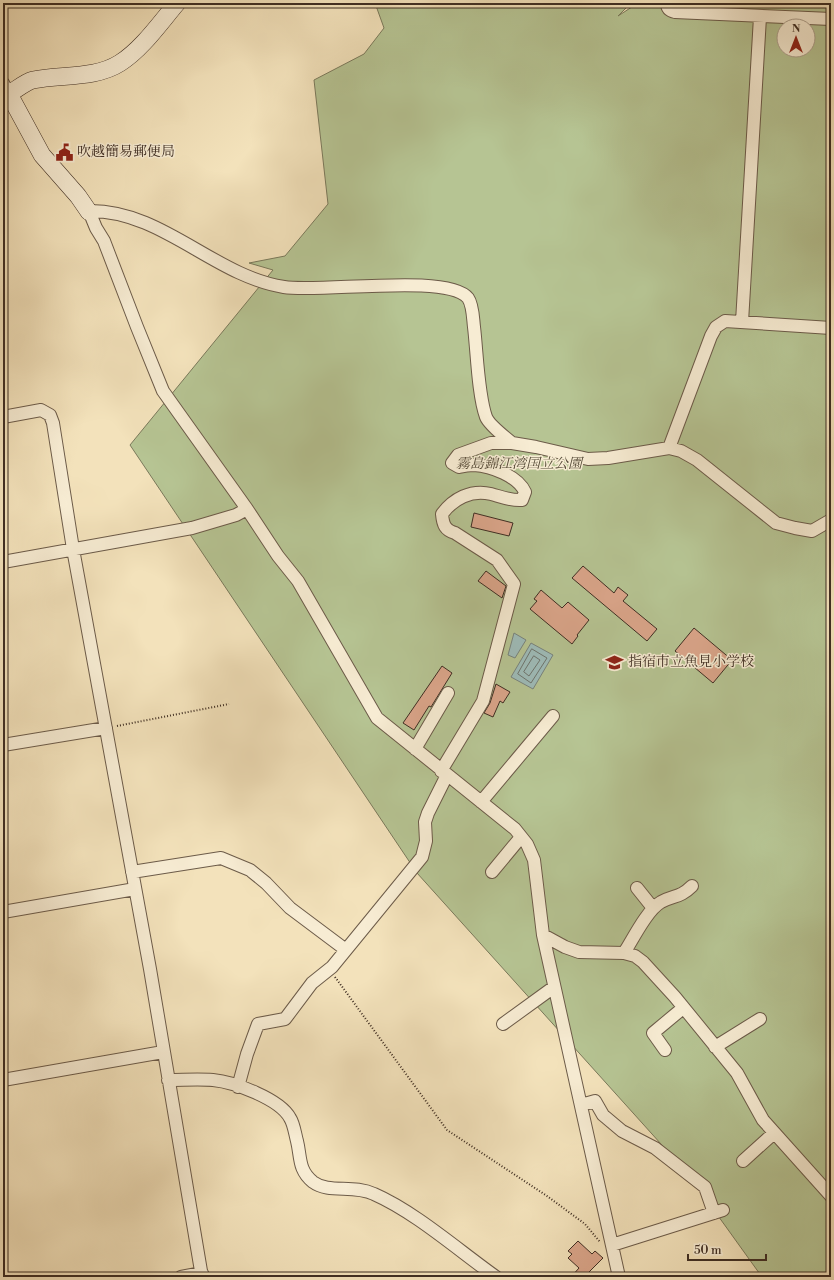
<svg xmlns="http://www.w3.org/2000/svg" width="834" height="1280" viewBox="0 0 834 1280" font-family="'Libre Bodoni','Noto Serif JP',serif">
<style>
.green{fill:#b6c493;stroke:#7a795b;fill-rule:evenodd}
.water{fill:#9ebcb9;stroke:#78837d}
.lines{fill:none;stroke-linecap:round;stroke-linejoin:round}
.shore{stroke:#6e756e;stroke-width:1}
.building{fill:#daa58a;stroke:#3f2e23}
.street-casing{stroke:#6c5b49;stroke-width:14}
.secondary-casing{stroke:#3f2e23;stroke-width:18}
.path{stroke:#3f2e23;stroke-width:2;stroke-dasharray:1 2;stroke-linecap:butt}
.street{stroke:#f7ecd3;stroke-width:12}
.secondary{stroke:#f7ecd3;stroke-width:17}
.labels{text-anchor:middle;dominant-baseline:central;stroke-width:3;stroke-linejoin:round;paint-order:stroke}
.poi-label{font-size:14px;fill:#3f2e23;stroke:#f7ecd3;text-anchor:start}
.park-label{font-size:14px;font-style:italic;fill:#574c39;stroke:#f7ecd3}
</style>
<rect width="100%" height="100%" fill="#f3e2bb"/>
<filter id="stains"><feTurbulence type="fractalNoise" baseFrequency=".005" numOctaves="4"/><feColorMatrix values="0 0 0 0 .2 0 0 0 0 .09 0 0 0 0 .02 0 0 0 .5 -.17"/></filter>
<radialGradient id="worn" r=".72"><stop offset=".6" stop-color="#630" stop-opacity="0"/><stop offset="1" stop-color="#630" stop-opacity=".3"/></radialGradient>
<path class="green" d="M375 3H627L628 6 618 16 638 3H831V1277H762L688 1174 417 873 130 445 273 270 249 263 285 256 328 204 314 80 364 54 384 28ZM784 26H808V50H784Z"/>
<path class="water" d="M514 633 526 640 515 658 508 655Z
M531 643 553 655 533 689 511 677Z"/>
<g class="lines">
<path class="shore" d="M532 649 547 658 531 683 518 674Z
M534 656 540 660 529 676 524 672Z"/>
</g>
<path class="building" d="M474 513 513 523 509 536 471 527Z
M583 566 614 593 618 587 628 595 623 601 657 629 647 641 572 578Z
M486 571 506 586 502 598 478 581Z
M541 590 562 608 568 602 589 620 577 635 578 636 572 644 530 609 537 601 534 599Z
M694 628 732 660 713 683 675 651Z
M442 666 452 673 431 707 429 706 414 730 403 723Z
M496 684 510 692 503 703 500 701 493 717 484 713 490 703Z
M578 1241 592 1254 595 1251 603 1258 584 1277H571L579 1268 568 1258 572 1254 568 1251Z"/>
<g class="lines">
<defs>
<path id="street" d="M667 3C667 9 670 11 675 12L831 19
M3 83 9 94 4 98
M742 322 760 17
M3 417 41 410 50 415 53 423 73 549 150 969 202 1277
M512 443C505 437 489 425 486 417 478 395 477 352 474 327 473 319 473 305 468 298 448 273 320 293 284 287 214 276 162 210 89 211L96 228 104 241 137 327 163 391 247 509 278 556 298 581 377 718 515 829 527 844 534 860 543 935 619 1277
M669 448 711 336 716 327 725 321 831 328
M3 562 192 528 236 515 247 509
M3 745 106 728
M415 749 448 693
M441 771 483 701 514 584 497 560 455 533C445 530 443 525 442 514 453 499 471 489 491 494 502 497 511 501 522 500L525 492C518 476 491 466 474 465 469 465 463 466 459 467L452 463 458 455 491 443H512L536 447 588 459 608 458 669 448 681 451 697 460 776 523 795 528 812 531 831 520
M481 802 553 716
M132 872 221 858 250 870 266 883 290 908 346 950
M492 872 521 837
M637 888 653 908
M3 912 135 889
M543 935 565 947 579 952 624 953 635 956 643 962 675 997 737 1073 763 1120 831 1196
M624 953C633 939 647 910 661 902 674 895 680 898 692 886
M503 1024 554 987
M715 1047 760 1019
M665 1050 653 1033 683 1008
M3 1080 163 1052
M168 1080C183 1080 198 1079 213 1080 234 1082 280 1099 290 1118 294 1124 295 1134 297 1141 301 1157 298 1170 313 1182 329 1194 353 1184 374 1194 415 1212 458 1250 496 1277
M238 1087 247 1054 258 1024 285 1019 312 983 332 967 422 857 426 841 425 822 428 813 447 775
M581 1105 595 1101 603 1115 622 1131 655 1148 705 1187 714 1213
M743 1161 774 1133
M612 1245 723 1210
M181 1277 202 1273"/>
<path id="secondary" d="M89 212 78 196 42 155 9 94C16 90 25 82 33 80 61 74 95 79 120 63 142 49 160 23 177 3"/>
</defs>
<use href="#street" class="street-casing"/>
<use href="#secondary" class="secondary-casing"/>
<path class="path" d="M117 726 229 704
M335 977 447 1130 547 1196 585 1224 600 1242
M829 1277 831 1275"/>
<use href="#street" class="street"/>
<use href="#secondary" class="secondary"/>
</g>
<defs>
<symbol id="civic-bare" viewBox="-9 -9 18 18"><path d="M-.6-6.5H3V-4.5H.6V-3L4-1V1h2V6H-6V1h2V-1L-.6-3ZM-1.2 2.5V6h2.4V2.5Z" fill="#8f2418" stroke="#f7ecd3" stroke-width="2.5" paint-order="stroke"/></symbol>
<symbol id="school-bare" viewBox="-9 -9 18 18"><path d="M0-5L7-2L0 1L-7-2ZM-4 1L0 2.5L4 1V4Q0 6-4 4Z" fill="#8f2418" stroke="#f7ecd3" stroke-width="2.5" paint-order="stroke"/></symbol>
</defs>
<g fill-rule="evenodd">
<use href="#civic-bare" x="52" y="140" width="25" height="25"/>
<use href="#school-bare" x="602" y="650" width="25" height="25"/>
</g>
<g class="labels">
<g class="poi-label">
<text x="77" y="152">吹越簡易郵便局</text>
<text x="628" y="662">指宿市立魚見小学校</text>
</g>
<g class="park-label">
<text x="519" y="464">霧島錦江湾国立公園</text>
</g>
</g>
<rect width="834" height="1280" fill="none" stroke="#f3e2bb" stroke-width="16"/>
<rect x="4" y="4" width="826" height="1272" fill="none" stroke="#3f2e23" stroke-width="2"/>
<rect x="8" y="8" width="818" height="1264" fill="none" stroke="#3f2e23"/>
<g transform="translate(796 38)"><circle r="19" fill="#f7ecd3" stroke="#ada08d"/>
<path d="M0-3L7 15L0 10L-7 15Z" fill="#8f2418"/>
<text y="-6" font-size="11" font-weight="bold" text-anchor="middle" fill="#3f2e23">N</text>
</g>
<path d="M688 1254v6h78v-6" fill="none" stroke="#3f2e23" stroke-width="2"/>
<text x="694" y="1254" font-size="12" fill="#3f2e23" stroke="#f7ecd3" stroke-width="3" paint-order="stroke">50 m</text>
<rect width="100%" height="100%" filter="url(#stains)"/>
<rect width="100%" height="100%" fill="url(#worn)"/>
</svg>
